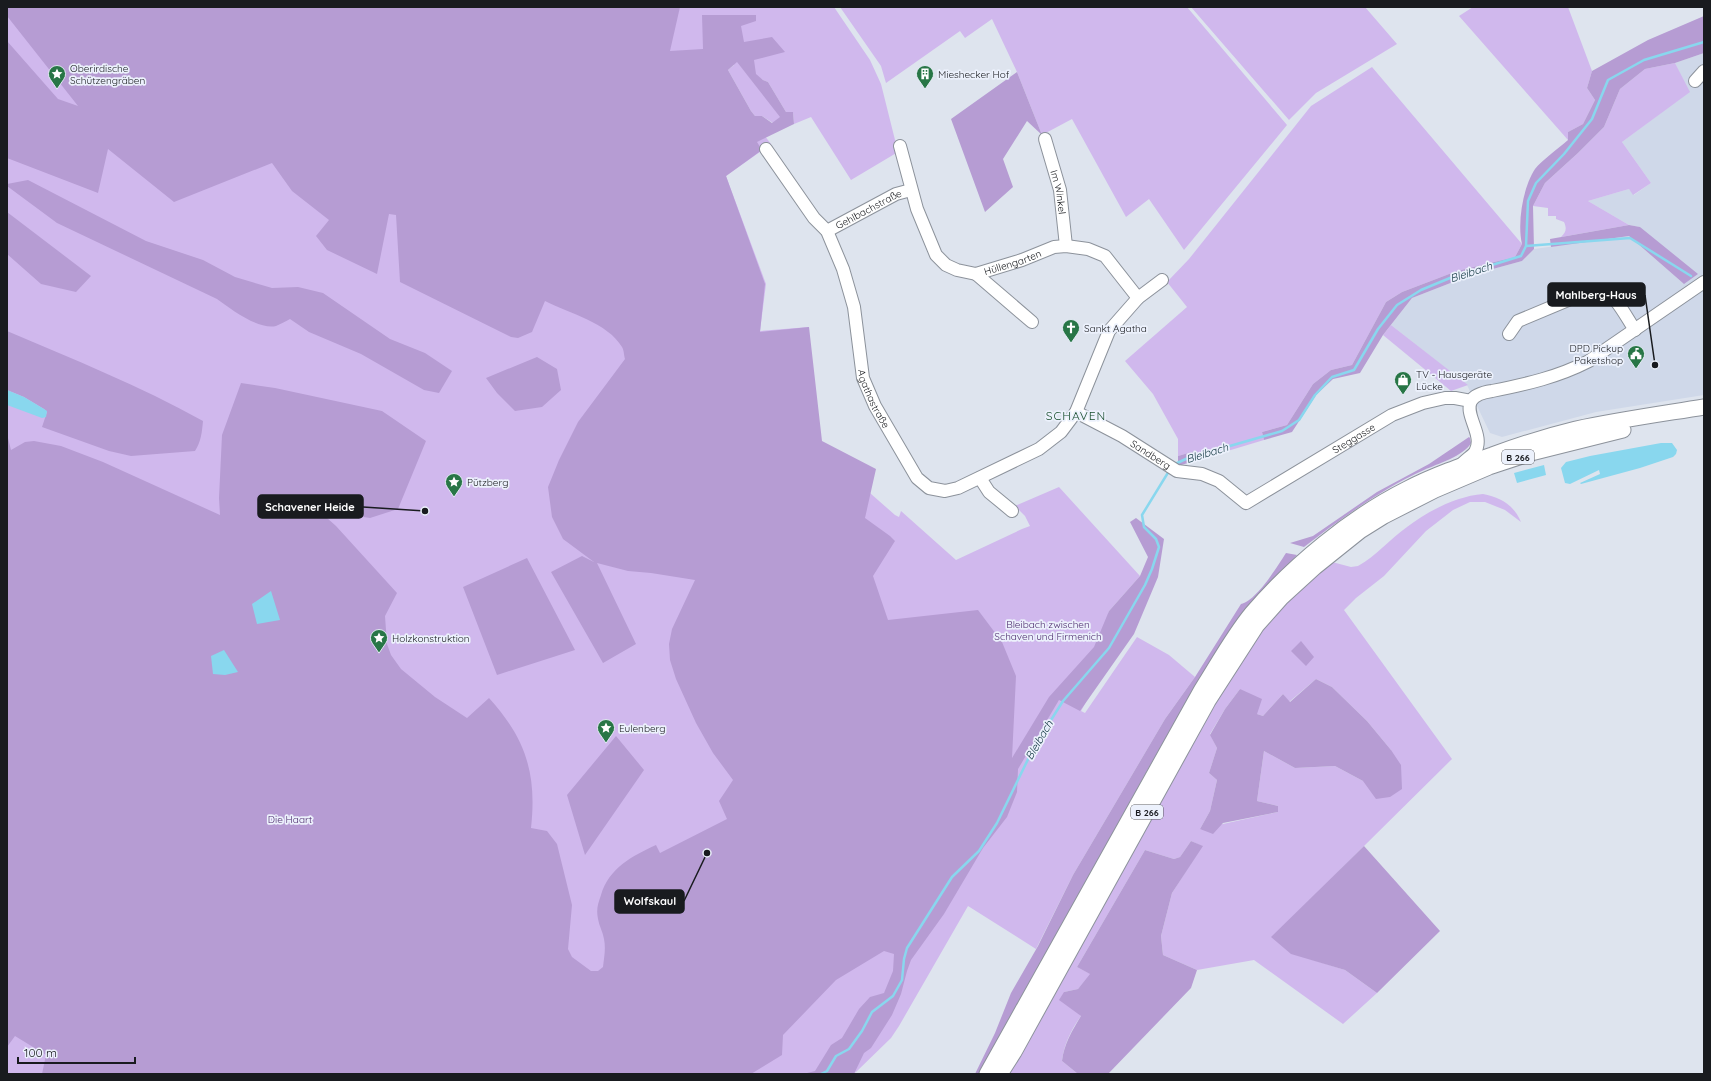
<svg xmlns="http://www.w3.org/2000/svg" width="1711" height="1081" viewBox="0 0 1711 1081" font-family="Quicksand,sans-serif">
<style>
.built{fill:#cfd8e9}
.green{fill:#d0b8ed;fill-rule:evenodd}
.forest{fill:#b69cd3;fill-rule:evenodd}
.water{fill:#89d7ee}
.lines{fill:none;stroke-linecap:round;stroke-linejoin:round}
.stream{stroke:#89d7ee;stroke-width:2.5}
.minor-casing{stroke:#8c929b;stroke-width:14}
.major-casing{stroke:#8c929b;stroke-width:17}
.minor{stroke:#fff;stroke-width:12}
.major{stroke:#fff;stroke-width:15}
.labels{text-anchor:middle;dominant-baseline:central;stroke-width:3.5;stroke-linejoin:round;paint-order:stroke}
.shield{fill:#ecf1fc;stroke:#585b61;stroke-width:1}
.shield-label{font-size:9px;font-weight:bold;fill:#191b1f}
.poi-label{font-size:10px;fill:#191b1f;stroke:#ecf1fc;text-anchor:start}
.street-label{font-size:10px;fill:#191b1f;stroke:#ecf1fc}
.park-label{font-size:10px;fill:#4e2c6e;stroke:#ecf1fc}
.water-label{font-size:11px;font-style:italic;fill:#113640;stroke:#ecf1fc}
.quarter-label{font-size:12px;letter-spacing:1px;fill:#174d2b;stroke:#ecf1fc}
.leader{fill:none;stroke:#191b1f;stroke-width:1.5}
.callout-dot{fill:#191b1f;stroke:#ecf1fc;stroke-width:1.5}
.callout{fill:#191b1f;stroke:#191b1f;stroke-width:1.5}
.callout-label{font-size:11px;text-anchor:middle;font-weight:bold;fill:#fff}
</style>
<rect width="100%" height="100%" fill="#dee4ee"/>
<path class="built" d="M1704 53V395L1596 412 1502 437 1490 433 1467 385 1391 325 1412 298 1471 275 1522 261 1534 249 1629 236 1684 284 1640 227 1629 225 1588 201 1629 189 1634 195 1651 183 1622 142 1689 92 1675 63Z"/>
<path class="green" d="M7 7H834L870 60 881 84 898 152 851 180 811 117 794 124 793 112H786L768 82 763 80 739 64 781 117 773 123 762 116H755L751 111 728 70 734 65 713 68 771 144 726 176 766 284 760 331 809 327 810 396 815 433 829 457 895 515 899 517 901 511 956 560 1022 529 1030 526 1025 516 1015 506 1059 487 1140 576 1109 611 1086 702 1081 711 1085 713 1137 637 1169 655 1195 677 1165 719 1073 875 1036 949 968 906 899 1026 891 1038 855 1073 856 1071 853 1074H7Z
M840 7H1187L1287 125 1184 250 1149 199 1126 217 1072 119 1042 135 1017 72 992 19 965 38 960 31 886 83 881 66Z
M1191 7H1365L1397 44 1316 93 1289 120Z
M1473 7H1568L1592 71 1587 88 1595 100 1583 124 1568 132V140L1459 16Z
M1675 63 1690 92 1622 142 1651 183 1633 195 1629 189 1588 201 1629 225 1561 237C1566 232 1567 229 1564 222L1556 219V216H1548V208L1533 206 1545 183 1578 153 1604 127 1620 89 1645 69Z
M1372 67 1522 244 1515 257 1457 271 1402 292 1386 302 1352 365 1331 370 1313 384 1287 425 1262 432 1264 440 1201 459 1195 451 1178 456V439L1153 394 1125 361 1187 307 1167 282 1189 259 1311 106Z
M1391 325 1468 385 1451 391 1383 335Z
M1483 494C1500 497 1514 505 1521 522L1505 510 1485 502H1470L1453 510 1426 531 1384 576 1356 598 1344 610 1452 759 1272 937 1291 953 1345 970 1377 993 1343 1024 1254 960 1197 970 1163 955 1161 936 1172 893 1202 846 1191 841 1180 857 1174 859 1145 850 1077 967 1091 974 1078 989 1064 992 1081 1016C1071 1030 1064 1044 1062 1061L1078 1074H1008L1050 1003 1202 726 1254 640 1286 601 1332 562 1351 567 1358 566C1376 556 1390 539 1407 527 1428 511 1457 496 1483 494ZM1316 679 1332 687 1367 721 1391 750 1363 781 1335 766 1295 768 1264 751 1257 801 1278 806V812L1200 829 1210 811 1217 780 1209 773 1217 748 1210 734 1225 709 1240 689 1257 714 1263 716 1283 694 1289 702Z"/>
<path class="forest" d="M7 7H680L670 51 703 49 702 15H756V21L741 26 744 42 772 37 785 52 754 60 756 74 763 80 768 82 786 112H793L794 124 757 142 762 150 726 176 765 284 760 332 809 327 822 441 876 469 865 518 890 536 895 541 873 576 888 620 978 610 1002 642 1016 676 1012 758 1049 697 1094 647 1109 611 1140 576 1148 557 1130 522 1136 518 1164 539 1158 577 1134 634 1080 711 1059 700 1018 769 1017 792 1007 817 983 848 944 914 911 960 907 971 901 994 892 1015 871 1048 864 1053 854 1074H803L815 1071 831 1045 842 1038 859 1009 870 997 884 993 893 971 894 954 884 951 836 980 783 1035 782 1055 751 1074H42L46 1055 15 1036 7 1047V434L11 450 25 442 34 441 61 446 103 462 220 515 219 498 222 435 241 383 275 388 382 411 426 441 398 509 370 518 318 510 336 526 397 593 385 616 387 644 391 655 401 669 435 697 467 718 489 698C526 739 537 774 531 828L547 831 557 844 572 905 568 949 572 957 591 971H598L603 967C604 958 606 949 604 939 603 932 599 926 598 919 596 909 598 904 601 895 609 868 632 856 656 845L660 853 727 819 719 801 733 780 713 753 696 723 676 679 670 660 669 644 672 629 695 580 651 573 628 571 597 563 636 644 603 663 551 572 582 556 594 562 563 539 552 517 548 487 559 460 578 422 625 359C624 356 624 350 622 347 608 323 569 313 545 301L532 332 518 338 511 337 400 282 396 215 389 214 377 274 327 250 316 236 329 220 292 191 272 163 174 202 108 149 98 193 7 158V41L58 99 78 106 7 16ZM737 62 780 117 772 123 762 116H755L751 111 728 70Z
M1704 16V53L1675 63 1645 69 1620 89 1604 127 1578 153 1545 183 1533 206 1534 249 1522 261 1471 275 1412 298 1383 335 1360 373 1333 379 1316 395 1292 432 1264 440 1262 432 1287 425 1313 384 1331 370 1352 365 1386 302 1402 292 1457 271 1515 257 1522 244C1517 223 1523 187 1535 169 1541 161 1559 148 1568 140V132L1583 124 1595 100 1587 88 1592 71 1648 40Z
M1017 72 1042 135 1027 121 1003 159 1013 187 985 212 951 119Z
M28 180 146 241 203 260 235 277 272 288 298 287 323 293 390 339 425 353 452 371 439 393 424 390 361 354 309 332 290 319C286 321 281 324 276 326 258 330 231 309 217 299L57 223 7 186V184Z
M7 212 91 276 76 292 41 284 7 254Z
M1629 225 1640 227 1698 274 1684 284 1629 236 1551 247 1550 239Z
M7 331C73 359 140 386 203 421 202 432 201 442 195 451L131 456 109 451 42 427 47 412 44 409 24 397 7 390Z
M537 357 557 369 561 390 542 407 515 411 497 393 486 378Z
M1469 437 1470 438 1471 443C1464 456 1437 464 1424 470 1380 490 1342 518 1304 547L1290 543 1313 536 1377 492 1429 464Z
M1195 451 1201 459 1178 466V456Z
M1286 553 1297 555 1241 618 1199 680 1148 769 982 1074H975L995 1033 1011 993 1038 946 1073 875 1165 719 1195 677 1241 604C1256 601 1277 567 1286 553Z
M527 558 575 650 497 675 463 587Z
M1301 641 1314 657 1306 666 1291 651Z
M1316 679 1332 687 1367 721 1391 750 1401 765 1402 789 1390 797 1376 799 1363 781 1335 766 1295 768 1264 751 1257 801 1278 806V812L1223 823 1213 834 1200 829 1210 811 1217 780 1209 773 1217 748 1210 735 1225 709 1240 689 1262 699 1257 714 1263 716 1283 694 1290 702Z
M616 736 644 770 585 855 567 795Z
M1191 841 1203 846 1172 893 1161 936 1163 955 1197 970 1191 988 1108 1074H1078L1062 1061C1064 1044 1072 1031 1081 1016L1059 1000 1064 992 1078 989 1090 974 1077 967 1145 850 1174 859 1180 857Z
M1364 846 1440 931 1377 993 1345 970 1291 954 1271 937Z"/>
<path class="water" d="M7 390 24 397 44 409 47 411 46 417 42 418 7 405Z
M1661 443H1672L1677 450 1676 454 1673 457 1640 468 1581 484 1580 483 1600 474 1599 470 1570 484 1565 483 1561 468 1566 462 1590 456Z
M1544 465 1546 475 1517 483 1514 473Z
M271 591 280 620 257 624 252 604Z
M224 650 238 672 225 675 213 674 211 656Z"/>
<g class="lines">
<path class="stream" d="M1526 246 1630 238 1691 276
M1175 464 1188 458 1282 431 1299 420 1315 395 1332 377 1354 370 1378 329 1397 305 1421 290 1450 278 1521 256 1526 246 1528 201 1536 183 1564 154 1592 119 1608 80 1644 60 1704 42
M821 1074 827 1071 836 1056 849 1049 862 1031 872 1012 893 996 902 980 904 959 907 948 952 877 979 851 997 823 1034 747 1063 701 1109 648 1145 585 1152 569 1159 547 1156 539 1144 527 1142 515 1169 471"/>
<defs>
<g id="minor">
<path d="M1695 81 1704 71"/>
<path id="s1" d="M1045 139 1060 190 1066 246"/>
<path id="s2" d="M900 146 917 209 936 255 946 265 957 270 976 274 1022 260 1054 247 1066 246 1088 249 1105 256 1138 298"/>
<path id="s3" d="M766 149 814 218 827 231 843 269 854 307 863 378 875 406 917 478 929 488 945 491 958 488 1039 449 1061 432 1076 412 1109 331 1138 298 1162 280"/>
<path id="s4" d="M827 231 896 194 911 190"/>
<path d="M976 274 1032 322"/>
<path d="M1509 334 1518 321 1592 290C1597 290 1602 290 1607 292 1617 298 1628 320 1635 330"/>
<path id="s5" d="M1076 412 1122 436 1177 471 1202 474 1219 481 1246 503 1392 415 1423 403 1445 398H1455L1471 401"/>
<path d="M1461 465C1465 460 1472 456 1475 452 1485 435 1464 416 1471 401 1475 394 1485 392 1492 391 1527 384 1558 377 1589 361L1704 282"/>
<path d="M980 478 989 492 1012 511"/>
</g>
<path id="major" d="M987 1074 1202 689C1218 664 1233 636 1252 613 1293 565 1351 517 1407 489 1434 475 1463 465 1492 455 1519 445 1547 436 1576 429 1618 420 1661 414 1704 407
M1000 1074 1014 1052 1208 701 1257 625 1281 598 1315 567 1360 531 1384 516 1435 490 1489 467 1531 453 1623 430"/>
</defs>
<use href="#minor" class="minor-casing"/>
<use href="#major" class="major-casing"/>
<use href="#minor" class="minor"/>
<use href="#major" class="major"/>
</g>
<defs>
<symbol id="sight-pin" viewBox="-11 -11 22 30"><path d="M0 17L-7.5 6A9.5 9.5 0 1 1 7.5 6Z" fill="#287646" stroke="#ecf1fc"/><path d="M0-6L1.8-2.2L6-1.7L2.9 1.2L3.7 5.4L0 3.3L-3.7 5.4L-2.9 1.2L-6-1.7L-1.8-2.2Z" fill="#fff"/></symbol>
<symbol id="building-pin" viewBox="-11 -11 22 30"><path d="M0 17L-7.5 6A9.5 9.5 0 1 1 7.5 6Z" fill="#287646" stroke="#ecf1fc"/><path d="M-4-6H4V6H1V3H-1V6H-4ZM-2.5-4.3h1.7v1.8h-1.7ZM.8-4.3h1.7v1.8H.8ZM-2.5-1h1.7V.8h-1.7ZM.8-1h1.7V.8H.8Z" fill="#fff"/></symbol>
<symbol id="church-pin" viewBox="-11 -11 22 30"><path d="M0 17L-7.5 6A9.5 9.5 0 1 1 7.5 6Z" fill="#287646" stroke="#ecf1fc"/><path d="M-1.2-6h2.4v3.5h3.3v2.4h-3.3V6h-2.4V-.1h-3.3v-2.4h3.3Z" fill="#fff"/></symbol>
<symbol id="civic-pin" viewBox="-11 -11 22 30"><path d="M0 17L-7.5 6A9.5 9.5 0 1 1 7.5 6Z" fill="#287646" stroke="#ecf1fc"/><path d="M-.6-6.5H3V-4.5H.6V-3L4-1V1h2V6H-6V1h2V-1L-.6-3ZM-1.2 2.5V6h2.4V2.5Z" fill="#fff"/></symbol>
<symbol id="shop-pin" viewBox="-11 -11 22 30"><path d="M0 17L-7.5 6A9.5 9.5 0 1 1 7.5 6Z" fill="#287646" stroke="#ecf1fc"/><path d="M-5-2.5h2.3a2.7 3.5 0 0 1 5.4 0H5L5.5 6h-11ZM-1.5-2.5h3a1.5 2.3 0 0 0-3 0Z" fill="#fff"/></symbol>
</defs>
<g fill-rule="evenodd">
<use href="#sight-pin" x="47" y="64" width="20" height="27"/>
<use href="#building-pin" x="915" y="64" width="20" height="27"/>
<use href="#church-pin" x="1061" y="318" width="20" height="27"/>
<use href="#civic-pin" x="1626" y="344" width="20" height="27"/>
<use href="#shop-pin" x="1393" y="370" width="20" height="27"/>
<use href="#sight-pin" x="444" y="472" width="20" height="27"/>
<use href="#sight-pin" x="369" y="628" width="20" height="27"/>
<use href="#sight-pin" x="596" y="718" width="20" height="27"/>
</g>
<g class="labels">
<g class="shield">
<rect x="1502" y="450" width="32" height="14" rx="3"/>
<rect x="1131" y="805" width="32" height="14" rx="3"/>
</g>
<g class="shield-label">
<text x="1518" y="457">B 266</text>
<text x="1147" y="812">B 266</text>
</g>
<g class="poi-label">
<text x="70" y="68">Oberirdische<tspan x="70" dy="12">Schützengräben</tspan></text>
<text x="938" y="74">Mieshecker Hof</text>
<text x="1084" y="328">Sankt Agatha</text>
<text x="1623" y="348" text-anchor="end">DPD Pickup<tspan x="1623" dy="12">Paketshop</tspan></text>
<text x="1416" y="374">TV - Hausgeräte<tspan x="1416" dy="12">Lücke</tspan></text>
<text x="467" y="482">Pützberg</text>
<text x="392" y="638">Holzkonstruktion</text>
<text x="619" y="728">Eulenberg</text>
</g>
<g class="street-label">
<text stroke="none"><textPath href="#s1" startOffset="55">Im Winkel</textPath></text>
<text stroke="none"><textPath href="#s4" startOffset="47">Gehlbachstraße</textPath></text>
<text stroke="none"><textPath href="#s2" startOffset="199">Hüllengarten</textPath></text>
<text stroke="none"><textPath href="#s3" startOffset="278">Agathastraße</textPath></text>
<text stroke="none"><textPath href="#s5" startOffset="321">Steggasse</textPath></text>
<text stroke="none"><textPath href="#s5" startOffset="86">Sandberg</textPath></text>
</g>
<g class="park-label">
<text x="1048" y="624">Bleibach zwischen<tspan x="1048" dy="12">Schaven und Firmenich</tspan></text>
<text x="290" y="819">Die Haart</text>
</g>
<g class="water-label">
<text transform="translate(1471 272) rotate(-18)">Bleibach</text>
<text transform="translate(1207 453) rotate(-17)">Bleibach</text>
<text transform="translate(1039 740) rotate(-60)">Bleibach</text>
</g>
<g class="quarter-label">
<text x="1076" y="415">SCHAVEN</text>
</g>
</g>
<path class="leader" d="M1655 365L1645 295M425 511L363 507M707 853L684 901"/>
<g class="callout-dot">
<circle cx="1655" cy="365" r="4"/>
<circle cx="425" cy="511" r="4"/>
<circle cx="707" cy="853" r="4"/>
</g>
<g class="callout">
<rect x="1548" y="283" width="97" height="23" rx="4"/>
<rect x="258" y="495" width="105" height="23" rx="4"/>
<rect x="615" y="890" width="69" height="23" rx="4"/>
</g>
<g class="callout-label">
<text x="1596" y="299">Mahlberg-Haus</text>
<text x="310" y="511">Schavener Heide</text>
<text x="650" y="905">Wolfskaul</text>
</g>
<rect width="1711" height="1081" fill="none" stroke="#191b1f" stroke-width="16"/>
<path d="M18 1057v6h117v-6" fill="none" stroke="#191b1f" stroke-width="2"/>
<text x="24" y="1057" font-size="12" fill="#191b1f" stroke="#ecf1fc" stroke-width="3" paint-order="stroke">100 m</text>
</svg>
